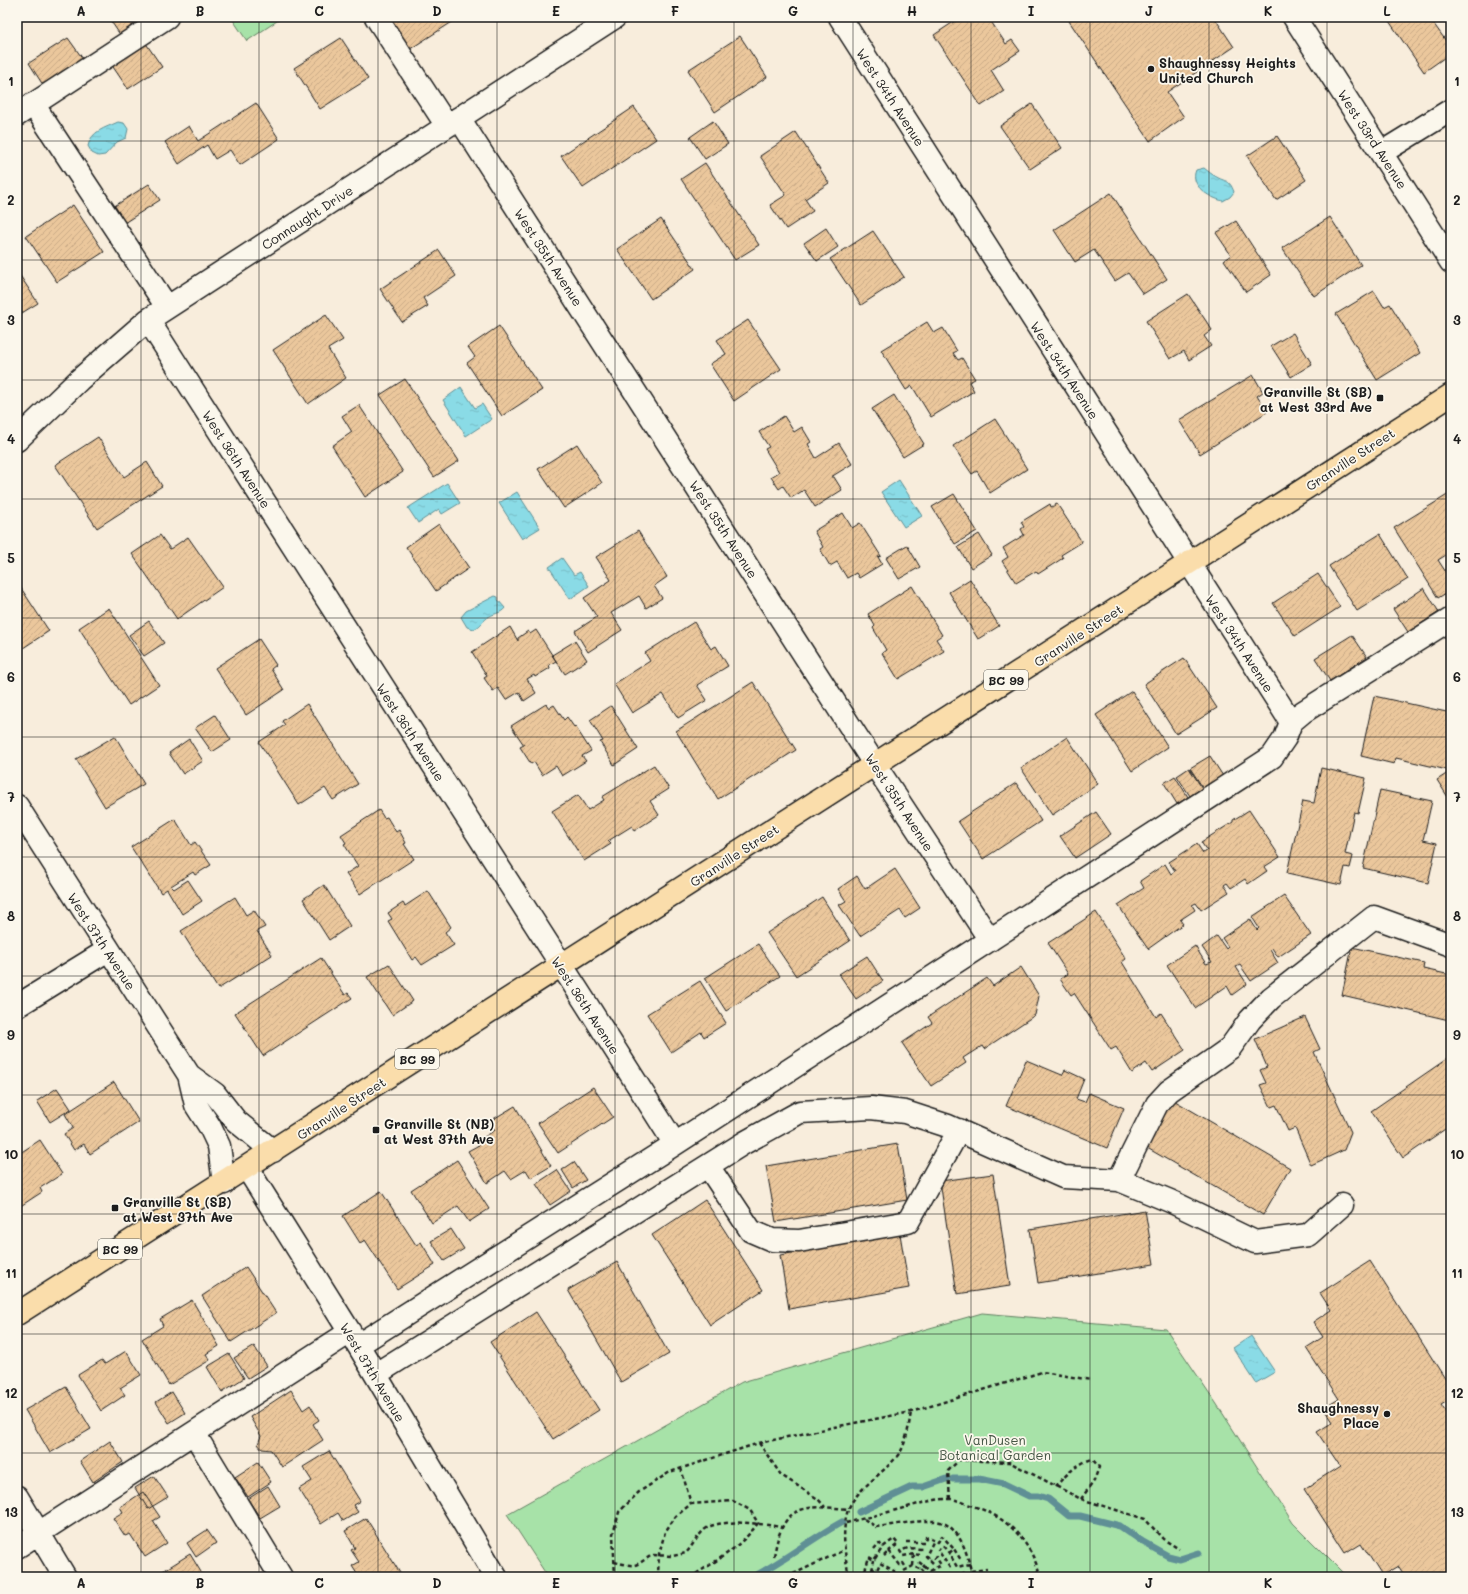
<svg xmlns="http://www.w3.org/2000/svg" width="1468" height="1594" viewBox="0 0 1468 1594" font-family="Mali,sans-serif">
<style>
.garden{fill:#a7e2a8;stroke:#627f62}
.water{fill:url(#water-ripples);stroke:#5e8f95}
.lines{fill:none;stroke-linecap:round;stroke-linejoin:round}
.stream{stroke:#5e8f95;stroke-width:7}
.building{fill:url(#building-hatch);stroke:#1c1c1c}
.minor-casing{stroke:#1c1c1c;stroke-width:25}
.highway-casing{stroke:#1c1c1c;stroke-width:25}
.path{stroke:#1c1c1c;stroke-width:2.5;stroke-dasharray:4 3;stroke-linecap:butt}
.minor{stroke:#fbf7ec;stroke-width:22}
.highway{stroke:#faddab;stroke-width:22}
.grid{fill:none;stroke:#1c1c1c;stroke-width:1;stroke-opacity:0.55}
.poi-dot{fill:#1c1c1c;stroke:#fbf7ec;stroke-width:1.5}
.labels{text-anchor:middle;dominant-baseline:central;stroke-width:3.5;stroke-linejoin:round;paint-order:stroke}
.shield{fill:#fbf7ec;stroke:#5f5e5a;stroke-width:1}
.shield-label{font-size:12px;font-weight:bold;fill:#1c1c1c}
.poi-label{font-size:13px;font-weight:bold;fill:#1c1c1c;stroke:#fbf7ec;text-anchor:start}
.street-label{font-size:13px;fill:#1c1c1c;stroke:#fbf7ec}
.park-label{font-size:13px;fill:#465746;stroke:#fbf7ec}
.neatline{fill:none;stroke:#1c1c1c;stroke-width:1.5}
.grid-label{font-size:13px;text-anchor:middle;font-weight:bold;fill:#1c1c1c}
</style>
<defs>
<pattern id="water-ripples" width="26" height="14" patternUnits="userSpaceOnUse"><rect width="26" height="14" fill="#8adbe6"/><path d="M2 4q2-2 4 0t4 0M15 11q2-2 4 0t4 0" fill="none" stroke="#76bbc5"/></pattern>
<pattern id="building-hatch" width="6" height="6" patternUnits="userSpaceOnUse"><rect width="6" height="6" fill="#ebc79c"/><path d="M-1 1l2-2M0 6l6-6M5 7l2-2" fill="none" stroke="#c9aa86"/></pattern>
</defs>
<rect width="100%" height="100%" fill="#f8eddc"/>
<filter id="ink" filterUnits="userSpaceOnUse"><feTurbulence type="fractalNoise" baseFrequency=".025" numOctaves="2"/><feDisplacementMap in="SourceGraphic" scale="8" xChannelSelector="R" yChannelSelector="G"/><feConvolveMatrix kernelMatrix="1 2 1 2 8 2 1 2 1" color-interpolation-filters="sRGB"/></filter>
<g filter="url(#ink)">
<path class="garden" d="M231 17H283L247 41Z
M982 1313 1166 1329 1216 1403 1293 1523 1344 1574 1352 1577H548L507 1514 742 1382Z"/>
<path class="water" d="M118 122 124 123 128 129 126 138 117 142 105 155 98 156 92 153 88 146C91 131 105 128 118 122Z
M1204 168C1208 171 1211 174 1215 176 1226 183 1229 178 1234 192L1230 197 1223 201C1210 198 1189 186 1196 170Z
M461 387 475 408 482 404 492 419 466 436 443 400Z
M899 480 922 516 904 527 881 492Z
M447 483 460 503 442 514 439 509 418 523 408 508Z
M517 492 540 528 522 539 499 503Z
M562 558 574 575 580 572 589 586 570 599 549 567Z
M495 596 498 597V600L505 608C501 614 493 613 487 618 482 622 481 626 474 629L467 627 461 617 466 611Z
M1251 1336 1275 1372 1256 1383 1233 1348Z"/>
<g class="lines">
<path class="stream" d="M953 1479H979L1004 1484 1029 1496H1038L1048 1499 1069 1516H1080L1120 1526 1143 1542 1168 1556 1180 1559 1199 1553
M859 1512 912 1487H923L946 1479
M753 1577C784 1561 811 1539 842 1522"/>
</g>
<path class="building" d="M108 17H141L144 21 121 36Z
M385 17H460L407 51Z
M961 17H988L1006 44 1012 40 1020 51 991 70 1004 91 981 106 934 35Z
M1074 17H1214L1234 47 1167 92 1184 117 1150 141 1069 21Z
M1395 17H1436L1431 20 1451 48V53L1424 72 1389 21Z
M740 36 767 77 715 112 688 70Z
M68 38 83 59 43 85 29 63Z
M341 38 368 79 320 109 294 68Z
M145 42 162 67 128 89 111 64Z
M256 103 279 139 240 165 230 150 215 159 207 145 179 164 165 142 189 126 198 141Z
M1032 104 1062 148 1030 169 1000 126Z
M634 107 656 139 583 188 561 156Z
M713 121 728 144 705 159 690 137Z
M796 132 829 183 805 199 813 211 786 229 770 205 786 195 760 156Z
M1277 136 1306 180 1276 200 1247 156Z
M705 163 759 245 735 260 681 179Z
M149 184 160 200 124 223 113 207Z
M1111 193 1167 279 1143 294 1128 273 1115 281 1094 250 1075 262 1054 230Z
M73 205 104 252 57 282 26 236Z
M1330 217 1361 265 1314 296 1282 248Z
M661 219 695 269 651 299 617 249Z
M1236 221 1271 275 1246 292 1224 260 1231 255 1216 233Z
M826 228 838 247 817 261 804 243Z
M873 231 904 277 861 305 830 259Z
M439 250 456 276 423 298 428 306 402 322 380 289Z
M17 271 38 303 17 316Z
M1374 291 1384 307 1390 304 1420 353 1377 380 1336 314Z
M1188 294 1212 330 1204 336 1211 346 1189 360 1184 351 1170 359 1146 321Z
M326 315 343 340 328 349 346 378 308 404 273 350Z
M748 320 781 369 734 401 710 364 726 354 717 340Z
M927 322 934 333 943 328 957 351 953 353 958 360 962 358 975 379 969 382 974 391 931 417 912 386 906 390 881 350Z
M499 326 542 390 502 416 467 363 475 357 468 347Z
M1293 333 1312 364 1291 377 1271 346Z
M1253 375 1263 392 1257 396 1267 412 1200 454 1179 420Z
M405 379 459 461 434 477 380 395Z
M894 395 924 444 903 457 872 409Z
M359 405 403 472 365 497 332 446 352 432 342 416Z
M784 416 794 432 802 427 811 442 808 444 816 458 839 443 852 464 831 477H834L842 490 815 507 804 490 791 498 783 486 779 489 771 477 779 472 765 449 769 447 759 432Z
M995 419 1027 469 990 493 977 471 972 474 953 446Z
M98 437 124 477 147 462 162 486 97 528 55 465Z
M577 444 602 483 564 508 538 469Z
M954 494 977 531 955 544 932 507Z
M1449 494 1451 497V552L1438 560 1451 580V590L1438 598 1394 528Z
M1050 504 1051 507 1057 504 1082 542 1061 555 1063 558 1038 574 1036 571 1016 583 1002 561 1008 557 1003 548 1024 535 1021 529 1024 527 1021 522Z
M843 513 852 528 860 523 881 556 878 557 882 564 859 578 856 573 847 578 837 562 830 566 820 549 823 547 814 531Z
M439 524 469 568 436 591 406 547Z
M638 531 667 577 654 586 662 598 646 608 639 596 611 613 622 630 588 652 575 631 597 617 584 598 611 580 596 557Z
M979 534 992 555 971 568 958 547Z
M1380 534 1408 579 1357 611 1329 566Z
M160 535 170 549 188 537 223 587 177 619 132 554Z
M907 545 920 567 899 579 886 558Z
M1318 574 1340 607 1295 636 1273 603Z
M970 579 999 626 978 639 949 592Z
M17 582 49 631 17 652Z
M912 586 942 635 936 639 944 651 898 679 882 653 886 650 873 628 875 626 868 614Z
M1424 588 1439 612 1408 632 1393 609Z
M109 608 159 685 129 705 79 628Z
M149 621 164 643 144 656 129 635Z
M694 622 711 649 716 646 728 666 697 685 707 700 678 718 663 694 632 713 614 684 650 661 645 653Z
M510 627 518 641V638L528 631 530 634 536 630 556 661 549 665 550 668 535 677 534 675 527 679 536 693 524 701 519 692 506 700 498 688 493 691 484 678 487 676 472 652Z
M1352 635 1367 657 1330 681 1315 658Z
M259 639 276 665 271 669 284 690 246 715 215 668Z
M575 641 587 660 565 674 552 655Z
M1184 658 1217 708 1176 734 1144 684Z
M753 682 796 750 718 799 676 731Z
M1132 691 1168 747 1132 771 1096 715Z
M1374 696 1451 713V752L1447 770 1396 758 1394 764 1361 756Z
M307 704 358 784 333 800 325 788 299 805 259 742 285 725 282 721Z
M546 704 549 708 554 705 564 720 567 717 574 727 575 726 591 751 582 756 586 761 562 776 556 766 542 775 534 762 531 764 520 747 524 745 511 726Z
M611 706 638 749 614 765 600 742 603 741 590 720Z
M215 715 231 740 212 752 195 728Z
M115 736 144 784 105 807 76 759Z
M1067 737 1098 784 1052 815 1021 768Z
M189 739 203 761 183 774 169 753Z
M1210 756 1223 776 1203 788 1190 768Z
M654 765 669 789 650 801 659 815 634 831 632 826 608 841 611 844 584 861 552 811 578 795 588 810 604 800 602 797Z
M1189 768 1202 788 1190 796 1177 776Z
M1321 768 1366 778 1358 813 1354 812 1345 854 1353 856 1350 868 1345 867 1341 885 1287 873 1303 801 1314 803Z
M1451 771V802L1437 780Z
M1175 776 1188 797 1177 804 1164 783Z
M1016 783 1041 821 983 859 958 821Z
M1380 790 1432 801 1423 840 1437 843 1428 883 1363 868Z
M379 810 384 818 387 817 396 832 399 830 406 843 404 844 414 859 360 894 346 874 358 866 344 844 346 843 341 835Z
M1249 810 1280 857 1264 867 1267 871 1248 884 1245 879 1231 888 1227 883 1224 885 1229 892 1201 910 1196 903 1192 905 1195 910 1180 920 1183 924 1148 949 1118 905 1144 888 1140 881 1165 864 1171 874 1175 871 1169 862 1197 844 1203 853 1207 851 1201 842 1233 822V820Z
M1096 812 1111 834 1075 858 1060 836Z
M175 819 191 845 195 842 211 865 195 875 193 872 171 886 174 889 188 880 202 901 182 914 167 889 161 893 131 847Z
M895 869 920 908 905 918 900 910 860 936 839 905 846 901 838 889 857 876 865 889Z
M324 885 350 926 329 940 303 899Z
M428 891 451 927 445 932 454 945 422 965 416 957 412 960 388 921 392 919 388 913 403 903 405 906Z
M1284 896 1311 935 1278 957 1272 948 1270 950 1278 963 1251 981 1240 965 1236 967 1247 984 1232 995 1227 986 1195 1008 1167 965 1195 946 1206 964 1212 962 1202 947 1217 936 1226 949 1228 947 1222 938 1250 919 1257 930 1259 928 1252 917Z
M235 897 246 915 254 910 265 927 257 931 272 955 218 989 181 931Z
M822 897 850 941 796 976 767 933Z
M1096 912 1126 959 1122 962 1156 1017 1161 1013 1185 1050 1152 1072 1146 1063 1132 1073 1116 1047 1111 1050 1074 993 1071 995 1060 979 1068 974 1048 943Z
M758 944 780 976 726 1011 705 978Z
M1352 947 1424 963 1423 969 1451 975V1012L1449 1020 1342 995Z
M867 956 883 981 856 999 839 974Z
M321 958 345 995 348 993 352 998 263 1056 235 1013Z
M389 964 413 1001 392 1015 367 977Z
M1021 967 1039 996 1035 1015 984 1049 982 1046 963 1058 966 1063 931 1086 902 1043 932 1023 928 1017 987 978 993 986Z
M700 981 726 1023 704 1037 701 1032 671 1052 647 1014Z
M1305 1017 1320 1049 1314 1052 1351 1132 1344 1150 1311 1165 1295 1128 1288 1131 1276 1105 1271 1107 1260 1085 1266 1083 1260 1070 1267 1067 1255 1039Z
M1451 1056V1125L1403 1158 1371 1111Z
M1026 1060 1062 1075 1065 1070 1084 1079 1076 1099 1085 1102 1089 1093 1124 1108 1107 1148 1006 1106Z
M114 1082 139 1122 90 1154 84 1144 74 1150 64 1134 73 1128 65 1114Z
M593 1087 613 1117 558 1153 538 1123Z
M57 1088 71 1109 50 1122 37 1101Z
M1170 1098 1290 1168 1263 1215 1142 1145Z
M515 1106 551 1166 531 1178 526 1170 511 1179 505 1171 487 1183 468 1151 479 1145 477 1142 495 1130 490 1121Z
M40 1140 62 1174 40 1188 42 1192 19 1207 17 1205V1155Z
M898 1144 907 1200 776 1222 766 1166Z
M457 1160 489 1209 469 1222 458 1206 432 1223 411 1190Z
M574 1162 586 1180 573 1188 562 1170Z
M557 1170 571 1191 550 1205 536 1184Z
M993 1174 1010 1286 957 1294 940 1181Z
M381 1191 416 1245 421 1242 435 1265 397 1289 365 1240 360 1243 343 1216Z
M705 1200 763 1290 710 1325 652 1235Z
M1145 1210 1154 1264 1038 1283 1030 1229Z
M451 1229 464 1249 444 1261 431 1241Z
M900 1234 909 1288 789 1309 780 1255Z
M1370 1261 1451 1388V1399L1441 1405 1451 1420V1577H1406L1399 1566 1382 1576 1361 1543 1345 1553 1304 1489 1340 1466 1317 1432 1333 1422 1324 1408 1339 1399 1306 1348 1323 1337 1313 1322 1331 1310 1320 1293Z
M617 1262 669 1354 621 1382 568 1290Z
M246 1267 276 1313 231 1342 202 1296Z
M192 1300 219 1346 206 1354 210 1360 169 1385 142 1339 163 1326 160 1319Z
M536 1312 599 1410 553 1439 490 1342Z
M254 1346 267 1366 248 1378 234 1358Z
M126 1351 141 1375 120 1388 125 1395 101 1411 78 1375 102 1360 105 1364Z
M229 1354 244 1378 222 1392 207 1367Z
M66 1387 91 1429 50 1453 25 1410Z
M291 1390 303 1410 310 1405 319 1420 313 1424 323 1440 282 1467 271 1450 262 1449 258 1444 261 1436 250 1417Z
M172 1392 185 1413 169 1423 156 1402Z
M110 1441 123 1462 93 1482 80 1461Z
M329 1451 360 1501 353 1505 358 1512 343 1521 338 1513 321 1524 299 1489 312 1481 303 1467Z
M258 1462 271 1482 248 1497 235 1477Z
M154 1476 168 1497 148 1509 135 1488Z
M268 1486 280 1506 260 1518 248 1499Z
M143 1492 160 1517 153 1521 167 1543 145 1557 130 1534 125 1536 113 1518 123 1512 120 1507Z
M366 1518 400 1573 393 1577H359L352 1566 359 1562 351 1550 355 1548 345 1531Z
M207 1530 216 1543 196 1557 187 1543Z
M190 1554 204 1577H156L155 1576Z"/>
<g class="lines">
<defs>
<path id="minor" d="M376 17 447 126
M840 17 1291 722
M1294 17 1451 262
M33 104 167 307
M17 115 167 17
M459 118 875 765 990 940
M1381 153 1451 110
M148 320 587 1005 675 1144
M17 440 79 380 148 320 615 17
M17 806 189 1075 196 1105 210 1127 219 1146 224 1183
M17 1006 108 950
M189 1075 215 1094 236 1121 273 1151
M708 1166 751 1231 772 1240 799 1241 908 1222 959 1130
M247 1168 358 1345 496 1577
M1119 1180 1157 1104 1169 1091 1230 1048 1250 1020 1271 998 1374 917 1451 945
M358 1345 675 1144 1272 757 1285 738 1291 722 1303 712 1451 619
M376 1374 744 1143 800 1112 871 1108 905 1112 948 1126 1063 1177 1119 1180 1170 1201 1255 1242 1308 1235 1342 1205
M194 1433 281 1577
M17 1497 65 1577
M17 1547 350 1332"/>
<path id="highway" d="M17 1314 1451 395"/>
</defs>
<use href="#minor" class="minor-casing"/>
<use href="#highway" class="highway-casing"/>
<path class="path" d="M759 1443 781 1475 818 1499 825 1507
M681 1468 691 1504
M1055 1487C1066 1475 1076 1464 1092 1459L1099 1467 1094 1481 1081 1499
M950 1499 948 1471 959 1460 1009 1462 1081 1499 1145 1519 1163 1539 1179 1549
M864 1519 876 1527C895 1525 916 1520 935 1521 960 1523 969 1557 972 1577
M846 1523C868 1517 889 1512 911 1506 923 1503 937 1498 950 1499 956 1499 964 1503 970 1505 1008 1517 1029 1539 1041 1577
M906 1542H924L926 1537 938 1542 942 1536 954 1549
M874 1549 879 1543 883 1547 894 1539 898 1544 889 1551
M949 1553 954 1549 961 1560
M914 1554 903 1556 900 1551 908 1548 922 1549
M774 1556C783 1504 801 1505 849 1509
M884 1556 889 1551 900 1565 903 1563 907 1569
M614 1562C638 1567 633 1567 652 1555L673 1556 686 1553C692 1546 697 1537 703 1531 716 1517 763 1524 781 1527
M919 1562 930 1571 941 1565 936 1557 930 1560
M933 1563 926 1556 934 1540
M913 1566 914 1554 919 1555
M950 1568 938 1550 943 1546 949 1553 957 1567 970 1564
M871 1569 877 1570 880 1563 894 1571 895 1577
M904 1571 913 1566 921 1569
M971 1571 987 1569
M924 1572 921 1569 925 1565
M957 1575H964L963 1572
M615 1577 613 1534 619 1512 639 1492 670 1472 759 1443 834 1427 911 1412 1042 1372 1091 1380
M659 1577 658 1575 659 1554 665 1532 676 1516 691 1504 733 1501 750 1510 758 1523C741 1547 716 1561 691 1577
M787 1577 844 1550
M849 1577C845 1556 841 1531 848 1510 856 1488 888 1471 901 1451 907 1439 909 1425 911 1412
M863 1577 869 1557 874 1560 883 1547
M871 1577 874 1560
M883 1577V1572
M932 1577 950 1575 951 1577"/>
<use href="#minor" class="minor"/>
<use href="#highway" class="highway"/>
</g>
</g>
<path class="grid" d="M141 17V1577M259 17V1577M378 17V1577M497 17V1577M615 17V1577M734 17V1577M853 17V1577M971 17V1577M1090 17V1577M1209 17V1577M1327 17V1577M17 141H1451M17 260H1451M17 380H1451M17 499H1451M17 618H1451M17 737H1451M17 857H1451M17 976H1451M17 1095H1451M17 1214H1451M17 1334H1451M17 1453H1451"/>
<g class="poi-dot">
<circle cx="1151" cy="69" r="4"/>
<rect x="1376" y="394" width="8" height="8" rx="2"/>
<rect x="372" y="1126" width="8" height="8" rx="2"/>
<rect x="111" y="1204" width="8" height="8" rx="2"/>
<circle cx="1387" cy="1414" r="4"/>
</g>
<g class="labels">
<g class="shield">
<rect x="984" y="670" width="44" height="20" rx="3"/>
<rect x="395" y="1049" width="44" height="20" rx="3"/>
<rect x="98" y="1239" width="44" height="20" rx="3"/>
</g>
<g class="shield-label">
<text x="1006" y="680">BC 99</text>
<text x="417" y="1059">BC 99</text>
<text x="120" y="1249">BC 99</text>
</g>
<g class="poi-label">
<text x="1159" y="62">Shaughnessy Heights<tspan x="1159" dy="15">United Church</tspan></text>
<text x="1372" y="391" text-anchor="end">Granville St (SB)<tspan x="1372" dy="15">at West 33rd Ave</tspan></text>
<text x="384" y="1123">Granville St (NB)<tspan x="384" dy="15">at West 37th Ave</tspan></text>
<text x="123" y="1201">Granville St (SB)<tspan x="123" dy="15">at West 37th Ave</tspan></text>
<text x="1379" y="1407" text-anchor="end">Shaughnessy<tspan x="1379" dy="15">Place</tspan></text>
</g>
<g class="street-label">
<text transform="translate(891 97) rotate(57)">West 34th Avenue</text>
<text transform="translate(1373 139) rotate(57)">West 33rd Avenue</text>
<text transform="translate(307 217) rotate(-33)">Connaught Drive</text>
<text transform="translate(549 257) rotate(57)">West 35th Avenue</text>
<text transform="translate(1065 370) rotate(57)">West 34th Avenue</text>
<text transform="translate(237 459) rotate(57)">West 36th Avenue</text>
<text transform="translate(1350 459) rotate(-33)">Granville Street</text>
<text transform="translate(724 529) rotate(57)">West 35th Avenue</text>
<text transform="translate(1078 635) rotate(-33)">Granville Street</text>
<text transform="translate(1240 643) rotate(57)">West 34th Avenue</text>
<text transform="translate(411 732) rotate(57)">West 36th Avenue</text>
<text transform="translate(900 802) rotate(57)">West 35th Avenue</text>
<text transform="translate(734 855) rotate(-33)">Granville Street</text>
<text transform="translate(102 941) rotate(57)">West 37th Avenue</text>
<text transform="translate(586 1005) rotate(57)">West 36th Avenue</text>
<text transform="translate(341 1108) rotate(-33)">Granville Street</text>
<text transform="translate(373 1372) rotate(59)">West 37th Avenue</text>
</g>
<g class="park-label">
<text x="995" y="1439">VanDusen<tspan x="995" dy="15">Botanical Garden</tspan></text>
</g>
</g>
<rect width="1468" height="1594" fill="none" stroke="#fbf7ec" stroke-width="44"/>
<rect x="22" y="22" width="1424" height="1550" class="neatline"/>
<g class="grid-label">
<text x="81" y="16">A</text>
<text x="200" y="16">B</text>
<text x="319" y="16">C</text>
<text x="437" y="16">D</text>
<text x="556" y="16">E</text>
<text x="675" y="16">F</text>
<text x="793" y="16">G</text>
<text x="912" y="16">H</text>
<text x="1031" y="16">I</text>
<text x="1149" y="16">J</text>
<text x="1268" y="16">K</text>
<text x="1387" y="16">L</text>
<text x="11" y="86">1</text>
<text x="1457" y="86">1</text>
<text x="11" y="205">2</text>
<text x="1457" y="205">2</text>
<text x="11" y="325">3</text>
<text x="1457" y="325">3</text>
<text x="11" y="444">4</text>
<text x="1457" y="444">4</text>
<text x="11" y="563">5</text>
<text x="1457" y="563">5</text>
<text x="11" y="682">6</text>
<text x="1457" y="682">6</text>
<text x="11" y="802">7</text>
<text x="1457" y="802">7</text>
<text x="11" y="921">8</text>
<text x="1457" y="921">8</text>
<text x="11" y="1040">9</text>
<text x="1457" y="1040">9</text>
<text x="11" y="1159">10</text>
<text x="1457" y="1159">10</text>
<text x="11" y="1278">11</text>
<text x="1457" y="1278">11</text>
<text x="11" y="1398">12</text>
<text x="1457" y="1398">12</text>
<text x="11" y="1517">13</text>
<text x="1457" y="1517">13</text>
<text x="81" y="1588">A</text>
<text x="200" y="1588">B</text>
<text x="319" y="1588">C</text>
<text x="437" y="1588">D</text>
<text x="556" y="1588">E</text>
<text x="675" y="1588">F</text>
<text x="793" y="1588">G</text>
<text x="912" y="1588">H</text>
<text x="1031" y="1588">I</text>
<text x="1149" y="1588">J</text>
<text x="1268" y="1588">K</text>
<text x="1387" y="1588">L</text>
</g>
</svg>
